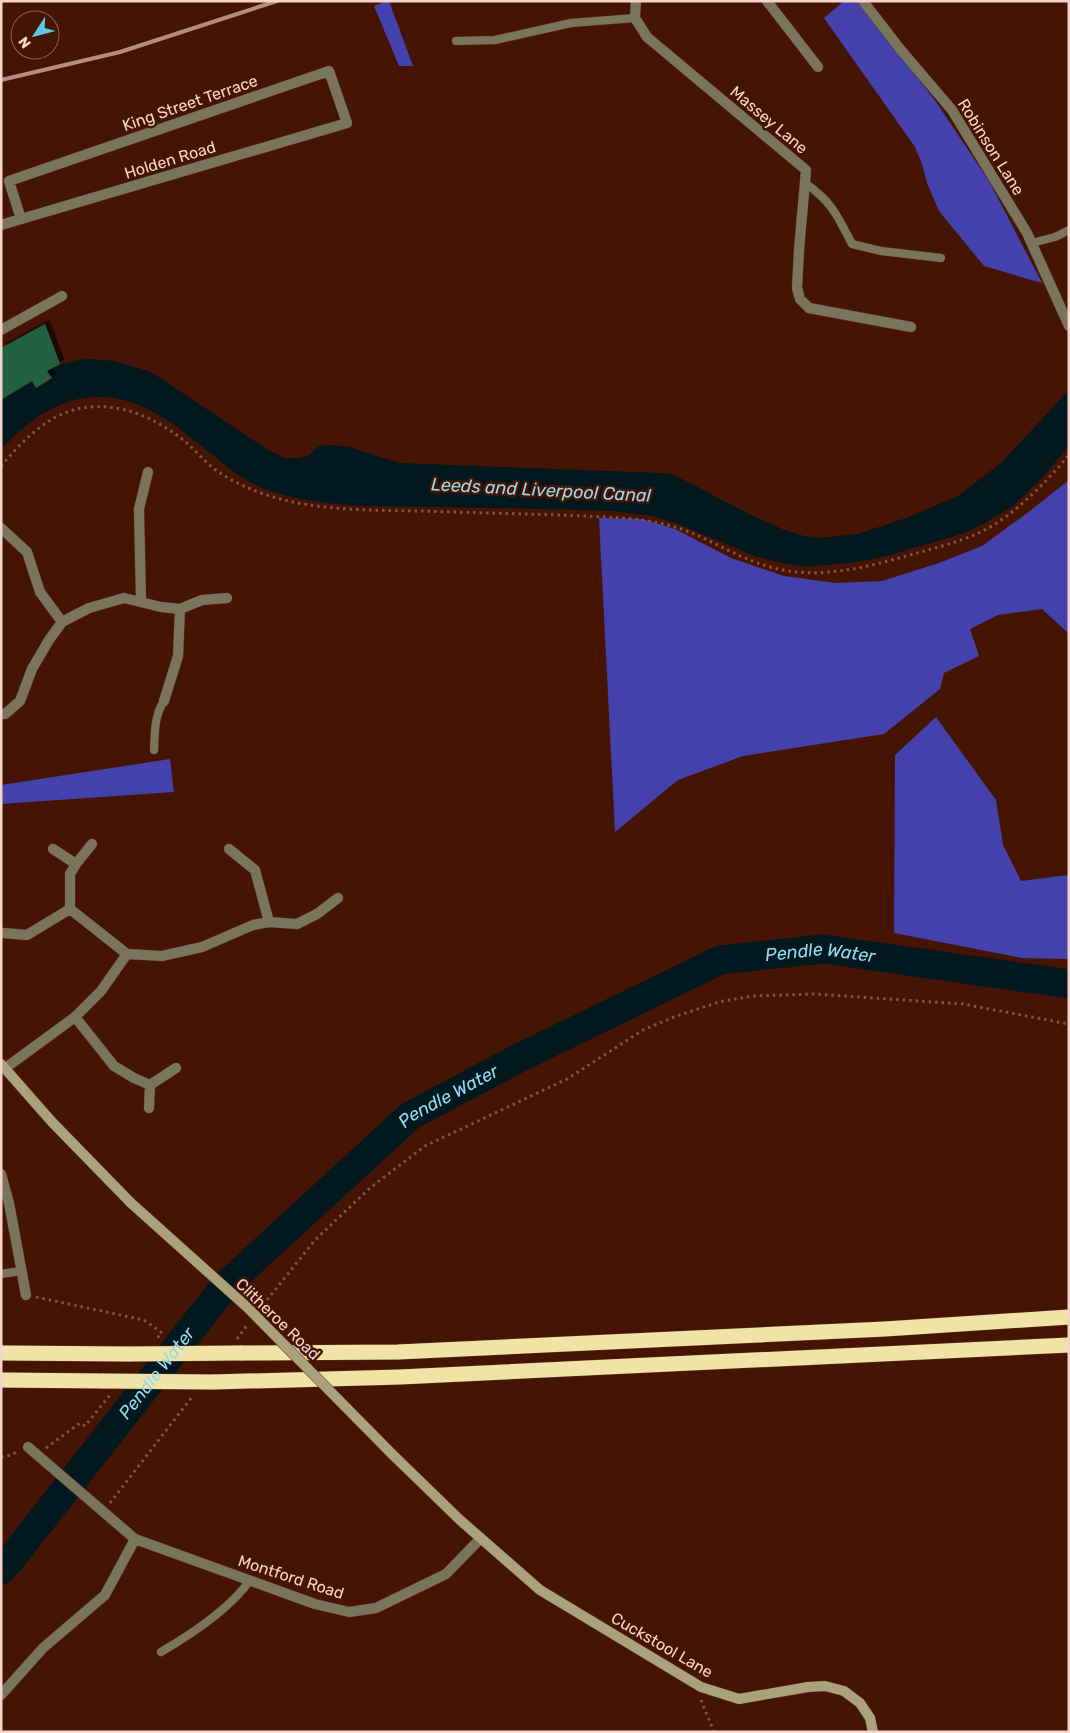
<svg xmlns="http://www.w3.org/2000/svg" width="1070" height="1733" viewBox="0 0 1070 1733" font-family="Rubik,sans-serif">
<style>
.forest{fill:#4541ac}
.water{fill:#01181f}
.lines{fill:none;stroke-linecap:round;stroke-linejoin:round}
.river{stroke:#01181f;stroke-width:29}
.building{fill:#236042;filter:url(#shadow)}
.lane-casing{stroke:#613323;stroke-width:9}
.street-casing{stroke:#613323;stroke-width:11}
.secondary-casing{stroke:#613323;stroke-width:11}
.highway-casing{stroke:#613323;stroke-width:16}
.path{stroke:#805445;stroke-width:3;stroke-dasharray:2.5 4;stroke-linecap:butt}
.lane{stroke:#79755c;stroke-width:8}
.street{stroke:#79755c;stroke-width:10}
.secondary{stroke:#a9a27a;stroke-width:10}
.highway{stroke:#efe4a5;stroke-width:15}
.rail{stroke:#b58d80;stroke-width:4}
.secondary-bridge-casing{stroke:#613323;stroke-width:11;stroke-linecap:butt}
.highway-bridge-casing{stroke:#613323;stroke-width:16;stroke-linecap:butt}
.secondary-bridge{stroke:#a9a27a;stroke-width:10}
.highway-bridge{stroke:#efe4a5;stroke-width:15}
.labels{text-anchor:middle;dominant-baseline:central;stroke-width:5;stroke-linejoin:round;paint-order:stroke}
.street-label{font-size:16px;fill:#f6d4c9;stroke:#451403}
.water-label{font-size:18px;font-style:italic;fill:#93dbf1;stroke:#451403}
</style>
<defs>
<filter id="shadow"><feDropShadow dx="4.5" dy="-4.5" stdDeviation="0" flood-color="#0009"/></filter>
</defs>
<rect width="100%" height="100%" fill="#451403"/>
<path class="forest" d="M386 1H389L413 66H399L374 6Z
M844 1H858L934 99 989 181 1042 283 984 266 939 211 927 183 922 164 915 147 824 18Z
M1069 480V634L1042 609 998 615 970 629 979 656 944 673 940 689 884 734 743 756 678 780 615 832 599 518 642 519 675 529 731 558 784 576 836 583 882 581 939 563 982 546 1026 514Z
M936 717 996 800 1003 845 1021 881 1069 875V959L1022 958 894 933 895 755Z
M170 759 174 792 1 804V785Z"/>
<path class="water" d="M89 359 115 361 151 372 265 448 284 458H297L308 456 319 446 332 445 350 447 399 463 660 473 671 474 684 480 747 513 782 529 804 536 819 538 858 534 909 517 958 496 1001 463 1068 391 1069 446 1042 478 1012 507 983 524 967 532 945 539 887 556 857 562 806 567 782 563 755 556 678 524 653 516 612 511C553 509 494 508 435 507 386 506 336 508 288 496 272 492 254 486 240 476 197 446 155 396 97 397 59 397 26 422 1 450V400L32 381 36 388 51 379 47 371C61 363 73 360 89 359Z"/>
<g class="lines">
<path class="river" id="s1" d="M1 1570 11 1559 225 1286 410 1116 519 1058 720 960 823 949 1069 984"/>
</g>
<path class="building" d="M45 324 60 364 47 371 52 378 36 388 32 381 1 400V348Z"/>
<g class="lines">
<defs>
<path id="lane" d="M456 41 495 40 571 23 635 18
M805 183C832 202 837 215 852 244L881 251 941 258
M1032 243 1055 237 1069 230
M154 750C155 733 154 716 164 701
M1 1274 21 1271
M161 1652C190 1635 231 1608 250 1580"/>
<path id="street" d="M636 1 635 18 647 37 806 170 799 250 797 288 800 299 809 308 911 327
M767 1 818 67
M863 1 900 49 952 110 1027 233 1069 326
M1 225 347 123 329 71 9 181 21 219
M1 330 62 296
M1 528 27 552 40 592 62 622
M141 602 139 509 148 472
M164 701 178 656 180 609
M1 714H5L20 701 32 669 49 640 62 622 89 608 124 598 161 607 180 609 202 600 227 598
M92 844 76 864 70 874V909L127 954
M53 849 76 864
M229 849 255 870 269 922
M3 933 27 935 70 909
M75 1017 114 1066 134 1078 150 1085 149 1108
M4 1069 75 1017 101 991 127 954 162 956 202 947 253 925 269 922 297 924 317 914 338 898
M150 1085 176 1068
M1 1174 9 1203 26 1295
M28 1447 135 1539 315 1604 349 1612 376 1608 446 1574 481 1538
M1 1695 43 1648 105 1595 135 1539"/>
<path id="secondary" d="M1 1064 52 1122 131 1203
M392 1454 460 1520 540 1590 701 1687 739 1699 808 1687 825 1686 844 1691 860 1703 870 1718 873 1732"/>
<path id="highway" d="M1 1353 129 1354
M240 1353 398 1352 885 1329 1069 1317
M1 1380 104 1381
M213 1382 400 1377 1069 1345"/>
</defs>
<use href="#lane" class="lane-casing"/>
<use href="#street" class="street-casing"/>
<use href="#secondary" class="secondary-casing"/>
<use href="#highway" class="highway-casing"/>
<path class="path" d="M1 466C25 438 53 409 91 407 127 404 160 421 187 443 197 452 206 463 217 471 233 482 251 490 270 496 318 511 370 510 420 511 482 513 544 514 606 517 634 518 666 522 692 533 722 546 750 564 783 570 830 579 877 564 921 552 945 545 970 539 992 526 1019 510 1049 479 1069 455
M36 1297 144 1320 162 1333 157 1338
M263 1305 315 1240 370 1188 425 1146 567 1079 643 1030 674 1017 719 1002 753 996 814 994 963 1004 1069 1024
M237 1339 248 1324
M46 1448 80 1423 85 1426 110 1395
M1 1457 11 1455 17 1452
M110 1503 192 1397
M701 1700 714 1732"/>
<use href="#lane" class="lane"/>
<use href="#street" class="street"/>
<use href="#secondary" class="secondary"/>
<use href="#highway" class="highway"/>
<path class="rail" d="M1 80 120 52 277 1"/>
<defs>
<path id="secondary-bridge" d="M131 1203 248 1308 392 1454"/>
<path id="highway-bridge" d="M129 1354 240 1353
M104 1381 213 1382"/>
</defs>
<use href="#secondary-bridge" class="secondary-bridge-casing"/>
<use href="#highway-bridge" class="highway-bridge-casing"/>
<use href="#secondary-bridge" class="secondary-bridge"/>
<use href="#highway-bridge" class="highway-bridge"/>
</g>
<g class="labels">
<g class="street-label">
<text transform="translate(190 103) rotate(-19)">King Street Terrace</text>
<text transform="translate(769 120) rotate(40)">Massey Lane</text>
<text transform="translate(991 147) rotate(58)">Robinson Lane</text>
<text transform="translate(170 160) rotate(-17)">Holden Road</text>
<text transform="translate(278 1319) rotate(44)">Clitheroe Road</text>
<text transform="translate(291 1577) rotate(18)">Montford Road</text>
<text transform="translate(662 1645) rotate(30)">Cuckstool Lane</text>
</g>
<g class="water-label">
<text transform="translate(541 490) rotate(3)">Leeds and Liverpool Canal</text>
<text stroke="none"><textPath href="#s1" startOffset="1061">Pendle Water</textPath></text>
<text stroke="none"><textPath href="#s1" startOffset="656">Pendle Water</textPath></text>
<text stroke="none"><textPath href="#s1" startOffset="251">Pendle Water</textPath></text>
</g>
</g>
<rect width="1070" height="1733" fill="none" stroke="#f6d4c9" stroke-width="5"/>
<g transform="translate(35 35) rotate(234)"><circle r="24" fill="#451403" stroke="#8c6152"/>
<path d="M0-4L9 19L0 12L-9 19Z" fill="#5bc8e6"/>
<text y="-8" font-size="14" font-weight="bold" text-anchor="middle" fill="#f6d4c9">N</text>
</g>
</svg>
